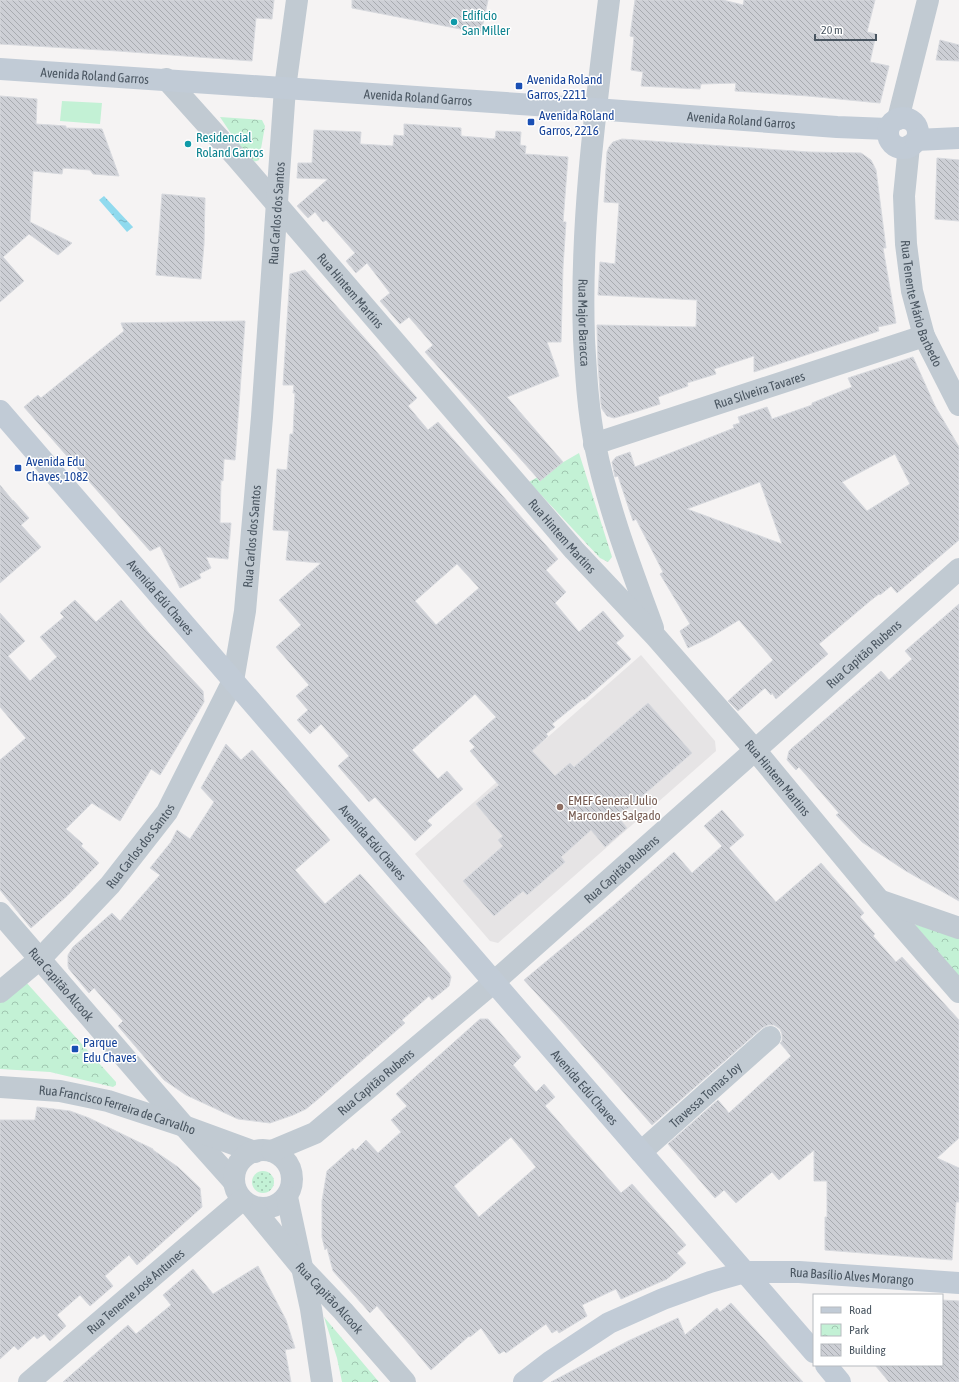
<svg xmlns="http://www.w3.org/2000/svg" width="959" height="1382" viewBox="0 0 959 1382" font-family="'Asap Condensed',sans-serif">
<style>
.education{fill:#e6e4e5}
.grass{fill:url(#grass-dots)}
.park{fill:url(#park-crowns)}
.garden{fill:#c3f1d5}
.water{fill:url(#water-ripples)}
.building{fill:url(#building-back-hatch);stroke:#d7d9de;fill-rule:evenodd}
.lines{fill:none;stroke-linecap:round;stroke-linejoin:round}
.street{stroke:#c1cad2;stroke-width:22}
.secondary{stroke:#c1cbd6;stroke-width:22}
.culture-dot{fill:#0f9aa8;stroke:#fff;stroke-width:1.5}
.transit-dot{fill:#1a4fb4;stroke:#fff;stroke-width:1.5}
.education-dot{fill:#8d6e63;stroke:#fff;stroke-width:1.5}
.labels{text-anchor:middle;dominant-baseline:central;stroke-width:3;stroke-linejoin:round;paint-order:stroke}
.culture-label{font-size:13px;fill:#0d838f;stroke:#fff;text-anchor:start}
.street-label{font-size:13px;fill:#4a5661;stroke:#fff}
.transit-label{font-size:13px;fill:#164399;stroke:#fff;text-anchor:start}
.education-label{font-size:13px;fill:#785e54;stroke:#fff;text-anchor:start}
</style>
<defs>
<pattern id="grass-dots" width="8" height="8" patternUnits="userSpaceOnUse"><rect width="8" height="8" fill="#c3f1d5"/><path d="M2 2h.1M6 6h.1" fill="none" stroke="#a0c6b0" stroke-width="1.8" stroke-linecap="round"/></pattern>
<pattern id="park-crowns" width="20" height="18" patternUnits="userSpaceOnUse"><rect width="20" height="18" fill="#c3f1d5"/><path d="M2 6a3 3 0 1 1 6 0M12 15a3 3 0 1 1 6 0" fill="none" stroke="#a0c6b0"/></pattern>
<pattern id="water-ripples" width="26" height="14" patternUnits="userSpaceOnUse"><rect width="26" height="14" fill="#90daee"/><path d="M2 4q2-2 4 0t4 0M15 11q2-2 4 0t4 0" fill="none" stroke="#78b4c4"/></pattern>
<pattern id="building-back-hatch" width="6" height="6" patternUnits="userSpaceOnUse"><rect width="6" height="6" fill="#cdcfd5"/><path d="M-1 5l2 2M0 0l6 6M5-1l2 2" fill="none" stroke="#a8abb0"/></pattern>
</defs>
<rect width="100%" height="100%" fill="#f5f3f3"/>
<path class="education" d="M641 655 715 741 716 751 498 943 490 941 415 854Z"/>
<path class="grass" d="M252 1182a11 11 0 1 1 22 0a11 11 0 1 1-22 0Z"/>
<path class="park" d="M220 117 262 120 265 126 259 160 257 161 250 162Z
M579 453 612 557 608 562 600 558 529 482Z
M914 924 959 937V976Z
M25 981 116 1082V1085L113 1087 50 1072 0 1069V1002Z
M324 1317 379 1382H342L337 1358Z"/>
<path class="garden" d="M62 101 102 103 100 124 60 121Z"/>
<path class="water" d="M104 196 133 227 127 232 99 200Z"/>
<path class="building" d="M0 0H274L272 19 256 18 252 61 118 51 0 44Z
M352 0H488L481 33 352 8Z
M635 0H723L743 5 744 0H875L867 32 876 34 870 62 889 66 880 103 808 96 735 91 736 83 701 84 700 89 641 86 643 72 631 70 634 37 630 36Z
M940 40 959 45V61L936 60Z
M0 96 37 99 36 124 66 126V128L102 129 119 176 93 174 90 170 63 168 62 174 33 171 30 222 72 243 58 255 29 234 3 257 24 281 0 302Z
M404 124 461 128V136L495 139 496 131 521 132 520 145 526 146 525 154 568 157 563 222H566L563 267 561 342H547L559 376 507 397 563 462 540 481 425 352 433 345 409 317 400 324 380 301 390 293 367 263 356 273 346 261 355 253 326 220 323 222 315 212 308 218 297 206 328 179 297 178 298 163H312L314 130 361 132 360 144 393 146 394 135 404 136Z
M622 139 809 152 861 153 871 160 876 170 886 248H883L896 323 878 327 879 331 754 372V356L714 369 716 374 687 383 688 386 658 397 660 404 635 412 614 418 607 416 602 409 601 404 598 364 597 325 696 327 697 300 598 295 600 262 615 264 619 203 604 202 607 152 609 147 613 142Z
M937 158 959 160V221L935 219Z
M162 194 205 198 204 244 201 279 156 275Z
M305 270 417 398 408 406 428 430 438 422 558 559 546 570 566 592 555 603 579 632 603 611 624 636 616 643 631 659 584 700 583 699 552 724 555 727 546 734 548 736 532 751 555 776 570 763 574 767 648 703 692 753 618 817 627 828 605 847 591 830 561 857 565 862 527 895 523 891 494 916 463 881 503 846 498 840 503 836 476 804 499 785 470 751 475 747 469 741 496 717 475 694 412 750 438 779 447 771 463 789 427 821 432 825 415 841 375 797 369 802 338 766 349 756 321 724 310 734 297 720 308 710 296 696 309 685 276 647 301 625 279 600 321 563 286 560 289 531 273 530 277 469 287 470 290 434H293L295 393H293L294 385H283L290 274ZM457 564 479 588 436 625 415 601Z
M245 321 235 460 224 459 223 481 221 480 220 523H231L228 559 206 557 211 568 199 574 201 578 180 588 160 546 150 551 24 407 38 395 41 398 124 331 121 323Z
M913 357 935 406 959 447V540L897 593 891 586 880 595 879 594 870 601 819 644 828 654 776 699 772 693 771 695 765 688 738 711 728 701 773 660 739 620 711 637 688 648 680 631 690 624 660 574 663 572 636 519 633 521 618 476 615 477 612 462 616 457 630 452 635 467 734 428 733 425 740 423 738 417 767 407 772 419 812 405V403L852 387 848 378ZM895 454 910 484 867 511 842 482ZM760 482 782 544 687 509Z
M0 485 13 501V500L29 518 21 525 41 547 0 583Z
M75 600 96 622 121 600 148 632 203 691 204 702 160 775 151 769 120 821 92 803 66 829 83 844 81 846 99 863 67 896 31 928 0 890V760L26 738 0 707V613L25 641 8 656 30 681 57 657 40 637 64 617 60 613Z
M959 604V901L906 871 862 842 836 815 839 813 799 767 796 770 787 760 789 751 791 749 881 671 889 680 912 659 905 651Z
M226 744 241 760 252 750 330 840 295 870 325 904 360 874 449 973 451 977 449 986 432 1000 429 996 402 1020 405 1023 317 1100 306 1109 293 1115 270 1123 238 1119 186 1095 164 1080 118 1026 123 1021 94 988 89 993 69 969 68 966V955L73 947 112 913 120 921 160 875 150 868 171 842 177 830 190 839 214 802 201 788Z
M722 810 744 835 729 848 776 902 821 863 864 913 860 917 875 934 873 936 896 962 902 957 959 1020V1138L937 1158 959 1168V1202H956L952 1260 825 1250V1217H827V1181H814V1150L779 1180 772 1172 736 1203 724 1190 715 1198 668 1144 718 1100 729 1113 791 1056 780 1043 782 1041V1034L780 1029 774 1025H768L762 1028 652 1125 557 1016 524 980 614 905 674 852 692 873 722 846 704 826Z
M480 1019H488L521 1057 513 1065 536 1092 544 1084 555 1097 545 1106 621 1193 632 1184 686 1245 677 1253 686 1263 667 1279 621 1299 616 1289 582 1305 587 1316 559 1333 557 1330 552 1333 546 1324 506 1353 504 1351 499 1354 481 1328 470 1337 469 1336 431 1370 377 1306 370 1313 333 1271 327 1248 325 1250 322 1237V1201L327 1171 353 1148 355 1151 366 1140 378 1153 401 1132 391 1120 407 1106 396 1094ZM511 1137 536 1167 479 1217 454 1186Z
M37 1107 70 1111 89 1118 153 1149V1150L178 1167 200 1188 202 1207 137 1265 129 1255 105 1276 113 1286 90 1306 80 1295 57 1315 66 1326 50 1341 44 1334 37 1339 34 1336 18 1350 14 1346 0 1359V1120H35Z
M258 1266 286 1320 295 1348 285 1350 291 1382H63L128 1325 136 1334 171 1305 163 1295 193 1269 213 1294Z
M942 1300 959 1301V1382H889L875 1365H942Z
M731 1303 803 1382H551L628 1341 678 1318 685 1335 717 1308 720 1312Z"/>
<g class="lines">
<g class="street">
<path id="s1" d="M609 0C595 112 580 226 584 339 586 375 588 410 595 445 608 508 631 568 653 628"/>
<path id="s2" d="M166 79 236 157 574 550 656 637 755 750 880 901 959 992"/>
<path d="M898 119 928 0"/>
<path id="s3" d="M909 146 904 196 906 244 912 291 924 336 959 405"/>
<path id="s4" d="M594 444 924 336"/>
<path d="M881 901 959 928"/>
<path id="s5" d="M0 913 184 1126 234 1182"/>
<path id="s6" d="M0 992 41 958 110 885 167 812 233 681 245 611 262 417 285 88 297 0"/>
<path id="s7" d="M0 1087 60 1091 108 1101 184 1126 255 1152"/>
<circle cx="263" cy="1179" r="29"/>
<path id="s8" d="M272 1151 315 1133 494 982 959 569"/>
<path id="s9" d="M641 1152 770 1037"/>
<path d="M287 1197 311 1309 322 1382"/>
<path id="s10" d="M251 1206 302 1268 343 1311 405 1382"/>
<path id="s11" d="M29 1382 242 1200"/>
</g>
<g class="secondary">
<path id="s12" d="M0 69 595 109 837 127 888 129"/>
<circle cx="903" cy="133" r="15"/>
<path d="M916 140 959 138"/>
<path id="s13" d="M0 411 814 1352"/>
<path d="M826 1365 840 1382"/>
<path id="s14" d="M524 1382 550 1362 609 1323 663 1299 710 1282 745 1272H799L959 1283"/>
</g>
</g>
<g class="culture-dot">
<circle cx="454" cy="22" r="4"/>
<circle cx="188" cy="144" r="4"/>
</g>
<g class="transit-dot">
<rect x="515" y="82" width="8" height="8" rx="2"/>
<rect x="527" y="118" width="8" height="8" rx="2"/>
<rect x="14" y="464" width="8" height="8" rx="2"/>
<rect x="71" y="1045" width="8" height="8" rx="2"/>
</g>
<circle class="education-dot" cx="560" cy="807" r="4"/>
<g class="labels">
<g class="culture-label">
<text x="462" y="15">Edifício<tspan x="462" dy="15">San Miller</tspan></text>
<text x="196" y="137">Residencial<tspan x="196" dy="15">Roland Garros</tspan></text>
</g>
<g class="street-label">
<text stroke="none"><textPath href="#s12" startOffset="95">Avenida Roland Garros</textPath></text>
<text stroke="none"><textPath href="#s12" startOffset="419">Avenida Roland Garros</textPath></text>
<text stroke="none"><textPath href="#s12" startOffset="743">Avenida Roland Garros</textPath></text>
<text stroke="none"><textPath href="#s6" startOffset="863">Rua Carlos dos Santos</textPath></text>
<text stroke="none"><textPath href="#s2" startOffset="281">Rua Hintem Martins</textPath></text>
<text stroke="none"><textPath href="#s3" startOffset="160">Rua Tenente Mário Barbedo</textPath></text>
<text stroke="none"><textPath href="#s1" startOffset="324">Rua Major Baracca</textPath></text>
<text stroke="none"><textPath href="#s4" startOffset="174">Rua Silveira Tavares</textPath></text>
<text stroke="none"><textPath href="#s2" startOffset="605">Rua Hintem Martins</textPath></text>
<text stroke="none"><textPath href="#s6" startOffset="539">Rua Carlos dos Santos</textPath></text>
<text stroke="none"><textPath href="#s13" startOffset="246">Avenida Edú Chaves</textPath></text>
<text stroke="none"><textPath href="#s8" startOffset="775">Rua Capitão Rubens</textPath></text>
<text stroke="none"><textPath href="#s2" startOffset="929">Rua Hintem Martins</textPath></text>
<text stroke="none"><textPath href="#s13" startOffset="570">Avenida Edú Chaves</textPath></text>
<text stroke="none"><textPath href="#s6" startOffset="203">Rua Carlos dos Santos</textPath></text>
<text stroke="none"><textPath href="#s8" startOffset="451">Rua Capitão Rubens</textPath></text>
<text stroke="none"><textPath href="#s5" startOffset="94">Rua Capitão Alcook</textPath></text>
<text stroke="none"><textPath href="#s8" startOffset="126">Rua Capitão Rubens</textPath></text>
<text stroke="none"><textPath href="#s13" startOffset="894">Avenida Edú Chaves</textPath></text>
<text stroke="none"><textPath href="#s9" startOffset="86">Travessa Tomas Joy</textPath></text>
<text stroke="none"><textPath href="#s7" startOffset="120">Rua Francisco Ferreira de Carvalho</textPath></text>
<text stroke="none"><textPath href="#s14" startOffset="356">Rua Basílio Alves Morango</textPath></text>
<text stroke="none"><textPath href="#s11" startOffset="140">Rua Tenente José Antunes</textPath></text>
<text stroke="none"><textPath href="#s10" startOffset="121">Rua Capitão Alcook</textPath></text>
</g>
<g class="transit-label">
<text x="527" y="79">Avenida Roland<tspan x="527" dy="15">Garros, 2211</tspan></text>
<text x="539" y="115">Avenida Roland<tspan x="539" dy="15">Garros, 2216</tspan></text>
<text x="26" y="461">Avenida Edu<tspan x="26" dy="15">Chaves, 1082</tspan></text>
<text x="83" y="1042">Parque<tspan x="83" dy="15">Edu Chaves</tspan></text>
</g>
<g class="education-label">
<text x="568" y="800">EMEF General Julio<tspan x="568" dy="15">Marcondes Salgado</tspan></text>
</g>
</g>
<rect x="813" y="1294" width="130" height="72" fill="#ffffff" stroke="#b7bbc0"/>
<rect x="821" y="1307" width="20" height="6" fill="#c1cbd6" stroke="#b7bbc0"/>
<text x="849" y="1314" font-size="12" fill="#4a5661">Road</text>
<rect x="821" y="1324" width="20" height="12" fill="url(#park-crowns)" stroke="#b7bbc0"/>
<text x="849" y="1334" font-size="12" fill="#4a5661">Park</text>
<rect x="821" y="1344" width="20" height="12" fill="url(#building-back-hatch)" stroke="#b7bbc0"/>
<text x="849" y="1354" font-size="12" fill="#4a5661">Building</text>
<path d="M815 34v6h61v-6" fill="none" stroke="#4a5661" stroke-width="2"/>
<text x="821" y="34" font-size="12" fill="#4a5661" stroke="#ffffff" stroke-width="3" paint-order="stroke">20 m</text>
</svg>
